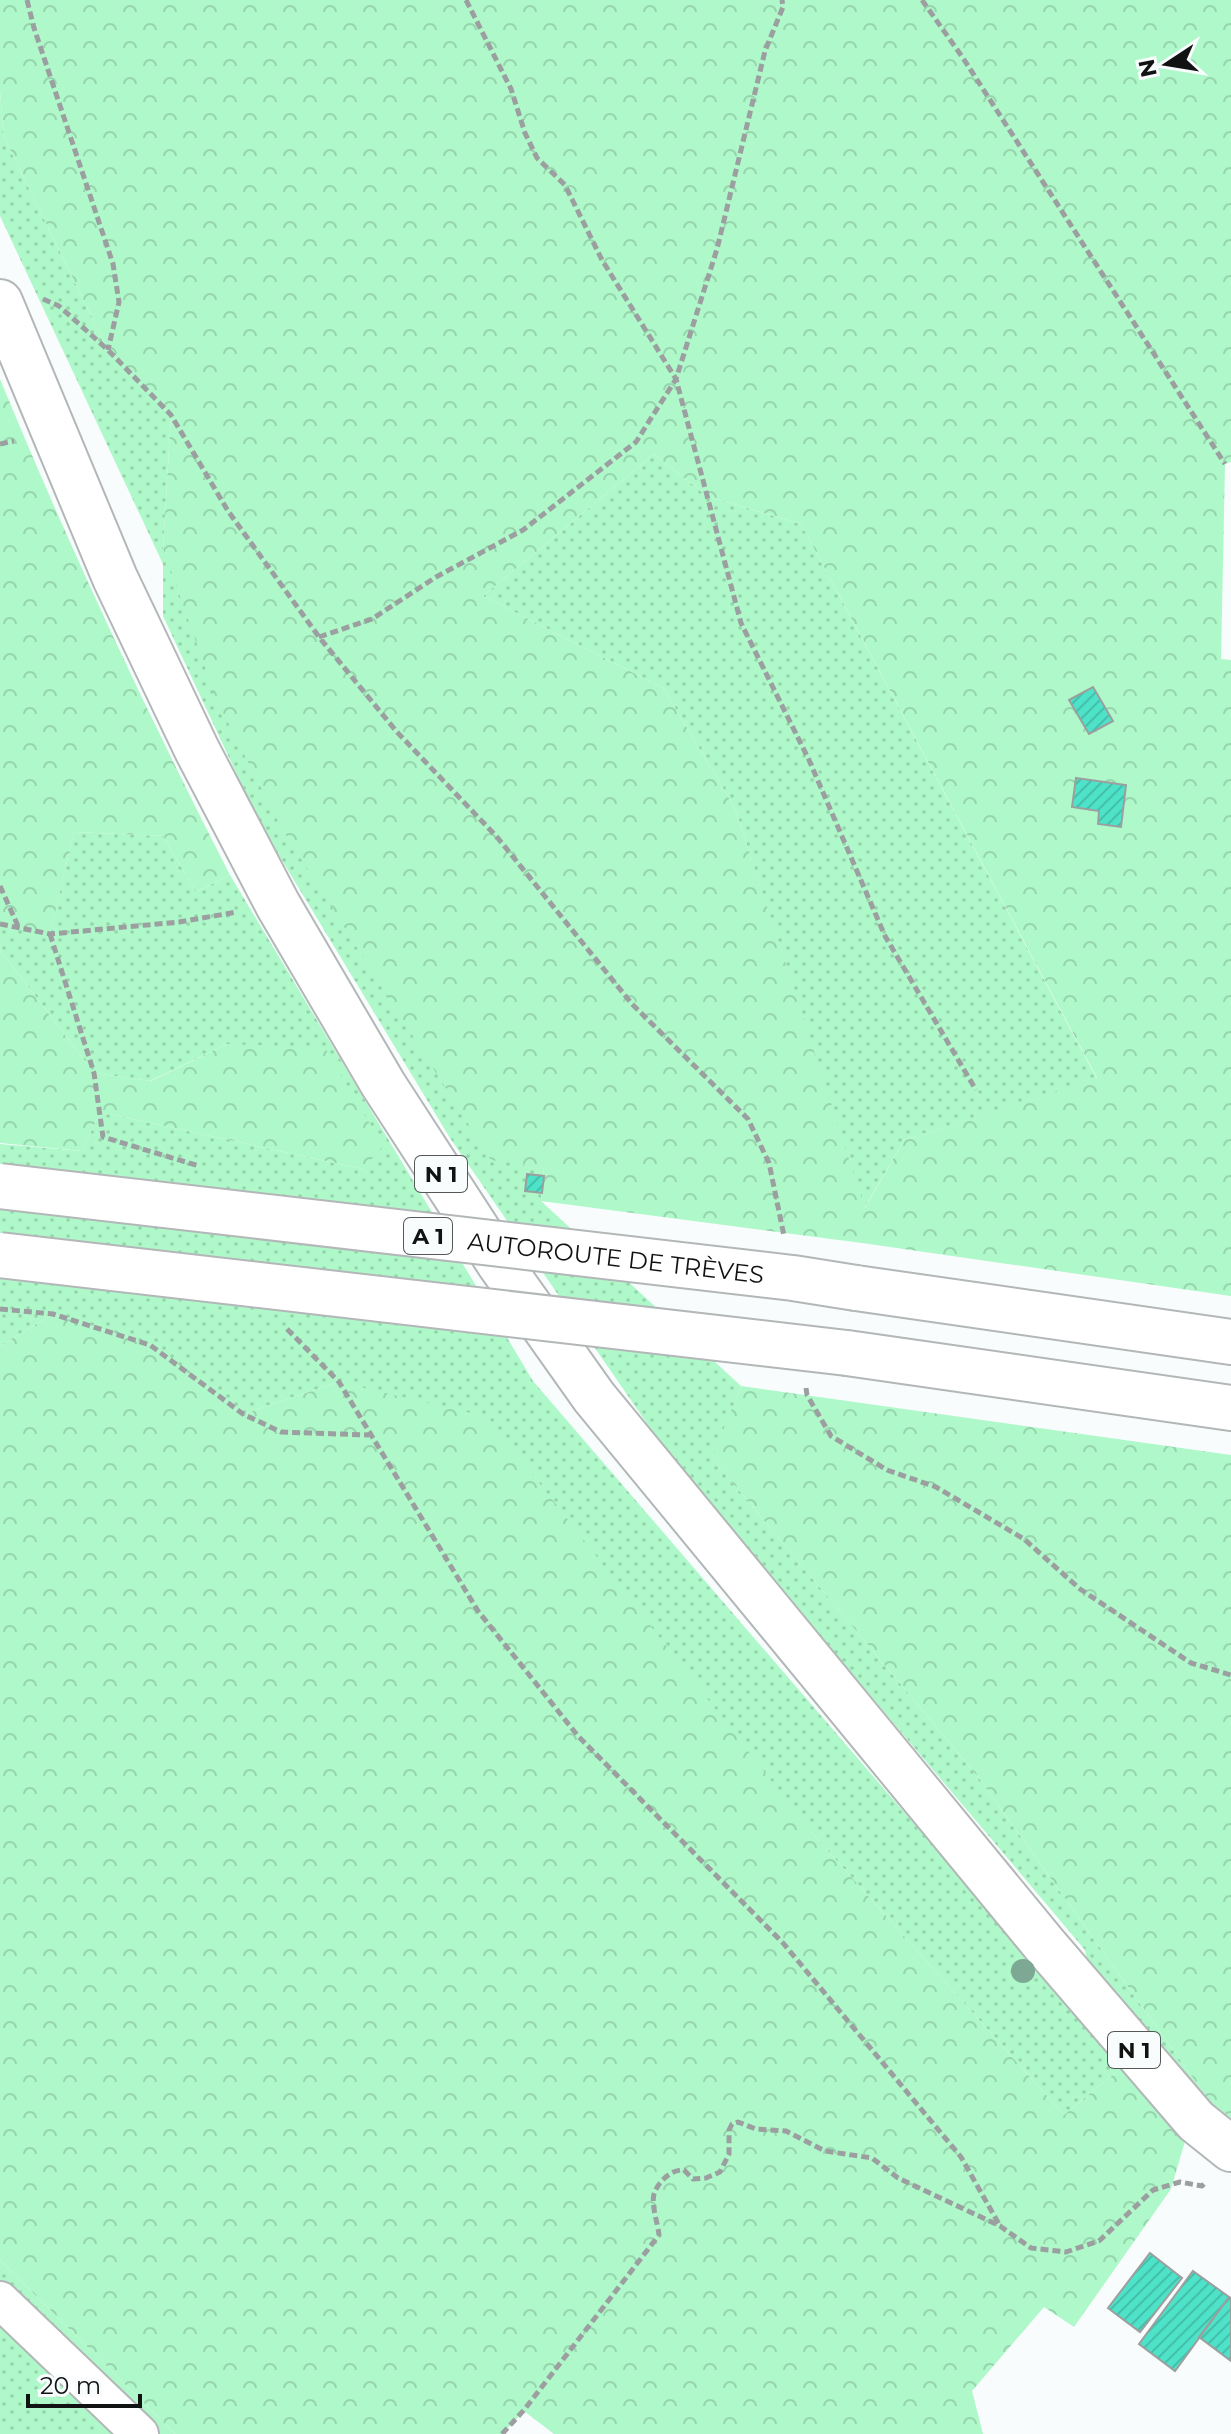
<svg xmlns="http://www.w3.org/2000/svg" width="1231" height="2434" viewBox="0 0 1231 2434" font-family="Montserrat,sans-serif">
<style>
.grass{fill:url(#grass-dots)}
.forest{fill:url(#forest-crowns);fill-rule:evenodd}
.building{fill:url(#building-hatch);stroke:#9b9f9e;stroke-width:2}
.lines{fill:none;stroke-linecap:round;stroke-linejoin:round}
.minor-casing{stroke:#b3b7b7;stroke-width:40}
.major-casing{stroke:#b3b7b7;stroke-width:48}
.highway-casing{stroke:#b3b7b7;stroke-width:48}
.path{stroke:#9c9fa0;stroke-width:5;stroke-dasharray:8 4;stroke-linecap:butt}
.minor{stroke:#fff;stroke-width:36}
.major{stroke:#fff;stroke-width:44}
.highway{stroke:#fff;stroke-width:44}
.highway-bridge-casing{stroke:#b3b7b7;stroke-width:48;stroke-linecap:butt}
.highway-bridge{stroke:#fff;stroke-width:44}
.tree{fill:#7da893}
.labels{text-anchor:middle;dominant-baseline:central;stroke-width:6;stroke-linejoin:round;paint-order:stroke}
.shield{fill:#f8fcfd;stroke:#565858;stroke-width:2}
.shield-label{font-size:22px;font-weight:bold;fill:#111212}
.street-label{font-size:24px;fill:#111212;stroke:#f8fcfd}
</style>
<defs>
<pattern id="grass-dots" width="8" height="8" patternUnits="userSpaceOnUse" patternTransform="scale(2)"><rect width="8" height="8" fill="#aff8ca"/><path d="M2 2h.1M6 6h.1" fill="none" stroke="#96d4ac" stroke-width="1.8" stroke-linecap="round"/></pattern>
<pattern id="forest-crowns" width="20" height="18" patternUnits="userSpaceOnUse" patternTransform="scale(2)"><rect width="20" height="18" fill="#aff8ca"/><path d="M2 6a3 3 0 1 1 6 0M12 15a3 3 0 1 1 6 0" fill="none" stroke="#96d4ac"/></pattern>
<pattern id="building-hatch" width="6" height="6" patternUnits="userSpaceOnUse" patternTransform="scale(2)"><rect width="6" height="6" fill="#4ee2c9"/><path d="M-1 1l2-2M0 6l6-6M5 7l2-2" fill="none" stroke="#43c1ac"/></pattern>
</defs>
<rect width="100%" height="100%" fill="#f8fcfd"/>
<path class="grass" d="M0 92 4 137 108 350 171 415 163 548 544 1168 541 1201 741 1386 713 1459 979 1778 1211 2103 1089 1969 1085 1950 675 1464 450 1138 260 824 163 616V564L0 216Z
M654 454 707 496 801 524 1097 1079 904 1140 864 1209 735 808 663 688 483 596Z
M74 832 163 836 196 892 230 875 533 1381 891 1797 1125 2065 1064 2115 811 1832 339 1382 243 1414 150 1345 53 1314 0 1346V1144L82 1151 100 1112 363 1169 227 1044 150 1081 94 1073 0 950V924L50 933Z
M0 2260 175 2434H0Z"/>
<path class="forest" d="M0 0H1231V462L1225 464 1221 659 1231 660V1296L862 1243 541 1201 544 1168 491 1160 281 827 217 701 163 548 171 415 108 350 4 137 0 92ZM654 454 707 496 801 524 1097 1078 904 1140 865 1208 735 808 663 688 483 596Z
M0 379C69 547 147 713 230 875L196 892 163 836 74 832 50 934 0 924Z
M0 950 94 1073 151 1081 227 1044 325 1048 383 1146 363 1169 100 1112 82 1151 0 1143Z
M53 1314 150 1345 243 1414 339 1382 488 1417 811 1832 1064 2115 1125 2065 1188 2131 1171 2189 1074 2327 1044 2307 972 2391 983 2434H554L524 2411 502 2434H175L0 2260V1346Z
M741 1386 1231 1455V2118L1211 2103 979 1778 712 1458Z"/>
<path class="building" d="M1093 687 1113 721 1089 734 1069 700Z
M1076 778 1126 785 1121 827 1098 824 1099 811 1072 807Z
M527 1174 544 1176 542 1193 525 1191Z
M1150 2253 1182 2278 1140 2332 1108 2308Z
M1193 2271 1229 2297 1175 2371 1139 2344Z
M1229 2297 1231 2298V2361L1199 2337Z"/>
<g class="lines">
<defs>
<path id="minor" d="M0 2300 140 2434"/>
<path id="major" d="M0 302 115 578 197 750 278 905 383 1084 499 1263 594 1397 1044 1944 1196 2121 1231 2149"/>
<path id="highway" d="M856 1288 1231 1342
M847 1353 1231 1408"/>
</defs>
<use href="#minor" class="minor-casing"/>
<use href="#major" class="major-casing"/>
<use href="#highway" class="highway-casing"/>
<path class="path" d="M27 0 34 28 113 264 119 302 108 350
M466 0 511 89 525 133 537 158 565 185 602 260 676 379 741 623 809 760 885 936 976 1090
M922 0 963 58 1225 464
M43 299 59 306 108 350 171 415 228 511 319 637 397 732 497 837 632 1004 748 1119 769 1163 784 1236
M0 444 14 441
M319 637 372 619 436 577 523 530 636 442 676 379 717 249 765 51 783 7 782 0
M0 886 18 926
M0 924 50 934 179 922 237 912
M50 934 94 1073 103 1137 199 1166
M0 1309 53 1314 150 1345 243 1414 281 1432 369 1435
M287 1329 339 1382 478 1611 578 1736 783 1943 961 2157 1000 2226
M806 1388 807 1395 831 1436 887 1470 936 1487 1024 1539 1080 1589 1191 1663 1231 1675
M502 2434 524 2410 659 2235C658 2224 651 2205 654 2194 658 2182 671 2169 684 2170L693 2179 706 2178 720 2172 729 2154V2130L732 2124 738 2122 756 2129 786 2131 825 2151 872 2158 898 2178 1000 2226 1031 2248 1066 2252 1099 2241 1153 2190 1180 2182 1202 2186 1206 2182"/>
<use href="#minor" class="minor"/>
<use href="#major" class="major"/>
<use href="#highway" class="highway"/>
<defs>
<g id="highway-bridge">
<path id="s1" d="M0 1186 793 1278 856 1288"/>
<path d="M0 1255 847 1353"/>
</g>
</defs>
<use href="#highway-bridge" class="highway-bridge-casing"/>
<use href="#highway-bridge" class="highway-bridge"/>
</g>
<circle class="tree" cx="1023" cy="1971" r="12"/>
<g class="labels">
<g class="shield">
<rect x="415" y="1156" width="52" height="36" rx="6"/>
<rect x="404" y="1218" width="48" height="36" rx="6"/>
<rect x="1108" y="2032" width="52" height="36" rx="6"/>
</g>
<g class="shield-label">
<text x="441" y="1174">N 1</text>
<text x="428" y="1236">A 1</text>
<text x="1134" y="2050">N 1</text>
</g>
<g class="street-label">
<text stroke="none"><textPath href="#s1" startOffset="620">AUTOROUTE DE TRÈVES</textPath></text>
</g>
</g>
<g transform="translate(1167 64) rotate(258)" stroke="#f8fcfd" stroke-width="6" paint-order="stroke">
<path d="M0-6L14 30L0 20L-14 30Z" fill="#111212"/>
<text y="-12" font-size="22" font-weight="bold" text-anchor="middle" fill="#111212">N</text>
</g>
<path d="M28 2394v12h112v-12" fill="none" stroke="#111212" stroke-width="4"/>
<text x="40" y="2394" font-size="24" fill="#111212" stroke="#f8fcfd" stroke-width="6" paint-order="stroke">20 m</text>
</svg>
